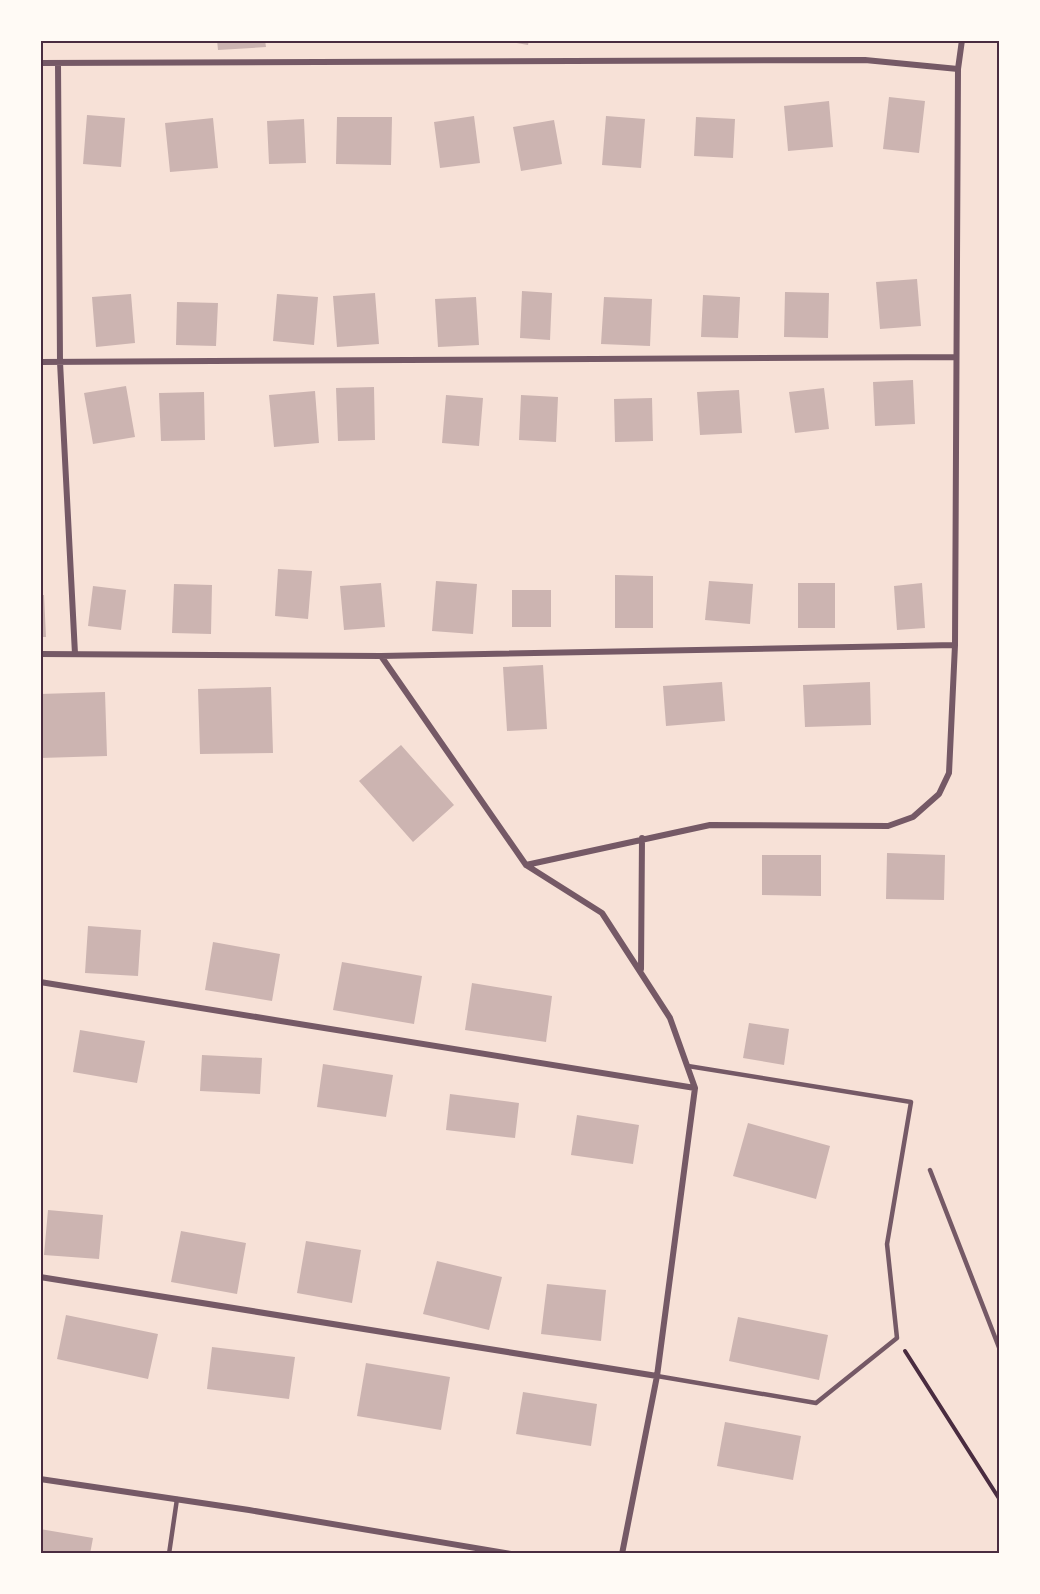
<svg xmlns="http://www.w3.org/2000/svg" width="1040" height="1594" viewBox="0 0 1040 1594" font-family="'Work Sans',sans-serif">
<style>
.building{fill:#ccb4b1}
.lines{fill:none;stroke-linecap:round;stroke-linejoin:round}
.path{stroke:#4a2c40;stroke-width:4}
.service{stroke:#755966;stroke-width:4.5}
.minor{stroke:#755966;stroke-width:6}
.neatline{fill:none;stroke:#4a2c40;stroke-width:2}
</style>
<rect width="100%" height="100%" fill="#f7e1d7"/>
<path class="building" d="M217 40H265L266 47 218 50Z
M499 40H529L528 45Z
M889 97 925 101 919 153 883 149Z
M829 101 833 147 788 151 784 106Z
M87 115 125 118 121 167 83 164Z
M474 116 480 163 440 168 434 122Z
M606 116 645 119 641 168 602 165Z
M337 117H392L391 165 336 164Z
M696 117 735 119 733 158 694 156Z
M213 118 218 168 170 172 165 123Z
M304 119 306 163 269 164 267 121Z
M554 120 562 164 521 171 513 127Z
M917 279 921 326 880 329 876 282Z
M522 291 552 293 550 340 520 338Z
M785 292 829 293 828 338 784 337Z
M375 293 379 344 337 347 333 296Z
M131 294 135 343 96 347 92 297Z
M277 294 318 297 314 345 273 341Z
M703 295 740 297 738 338 701 337Z
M476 297 479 345 438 347 435 299Z
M604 297 652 299 650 346 601 344Z
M177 302 218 303 216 346 176 345Z
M913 380 915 424 875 426 873 382Z
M126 386 135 437 93 444 84 393Z
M374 387 375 440 338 441 336 388Z
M824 388 829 429 795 433 789 392Z
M739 390 742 433 700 435 697 392Z
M315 391 319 443 274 447 269 395Z
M204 392 205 440 161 441 159 393Z
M446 395 483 398 479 446 442 443Z
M521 395 558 397 556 442 519 440Z
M652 398 653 441 615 442 614 399Z
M278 569 312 571 308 619 275 616Z
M615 575 653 576V628H615Z
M436 581 477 584 473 634 432 631Z
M709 581 753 584 750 624 705 620Z
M381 583 385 627 344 630 340 586Z
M798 583H835V628H798Z
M922 583 925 628 897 630 894 586Z
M174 584 212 585 211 634 172 633Z
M93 586 126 590 121 630 88 626Z
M512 590H551V627H512Z
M40 595H44L46 637H40Z
M543 665 547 729 507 731 503 667Z
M722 682 725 721 666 726 663 686Z
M870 682 871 725 805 727 803 685Z
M271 687 273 753 200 754 198 689Z
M105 692 107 756 40 758V694Z
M401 745 454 805 413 842 359 781Z
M887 853 945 855 944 900 886 899Z
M762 855H821V896L762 895Z
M88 926 141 930 138 976 85 973Z
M213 942 280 954 272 1001 205 990Z
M342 962 422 976 414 1024 333 1010Z
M472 983 552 996 546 1042 465 1030Z
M749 1023 789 1029 784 1065 743 1058Z
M80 1030 145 1041 137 1083 73 1072Z
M202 1055 262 1058 260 1094 200 1091Z
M323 1064 393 1075 386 1117 317 1107Z
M450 1094 519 1103 515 1138 446 1130Z
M577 1115 639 1125 633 1164 571 1155Z
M748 1123 830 1146 816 1199 733 1176Z
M48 1210 103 1215 99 1259 44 1255Z
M181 1231 246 1243 237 1294 171 1282Z
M306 1241 361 1250 352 1303 297 1293Z
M437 1261 502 1277 489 1330 423 1314Z
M547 1284 606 1290 601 1341 541 1334Z
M66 1315 158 1334 148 1379 57 1359Z
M738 1317 828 1335 819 1380 729 1361Z
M212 1347 295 1357 289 1399 207 1389Z
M366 1363 450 1377 441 1430 357 1416Z
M523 1392 597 1404 591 1446 516 1434Z
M725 1422 801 1436 793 1480 717 1466Z
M40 1529 93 1538 90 1554H40Z"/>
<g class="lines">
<path class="path" d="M905 1351 1000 1500"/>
<path class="service" d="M930 1170 1000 1350
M657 1376 816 1403 897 1338 887 1244 911 1102 688 1066
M169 1554 177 1499"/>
<path class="minor" d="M40 63 865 60 958 69
M58 63 60 362 75 654
M40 362 956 357
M40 654 381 656 526 865 602 913 670 1018 695 1088
M381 656 955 645
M526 865 710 825 888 826 913 817 939 794 949 773 955 645 958 69 962 40
M641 969 642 838
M40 982 695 1088 657 1376 622 1554
M40 1277 657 1376
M40 1479 249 1510 511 1554"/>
</g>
<rect width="1040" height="1594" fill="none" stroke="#fffaf5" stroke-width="84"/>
<rect x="42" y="42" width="956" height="1510" class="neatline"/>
</svg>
